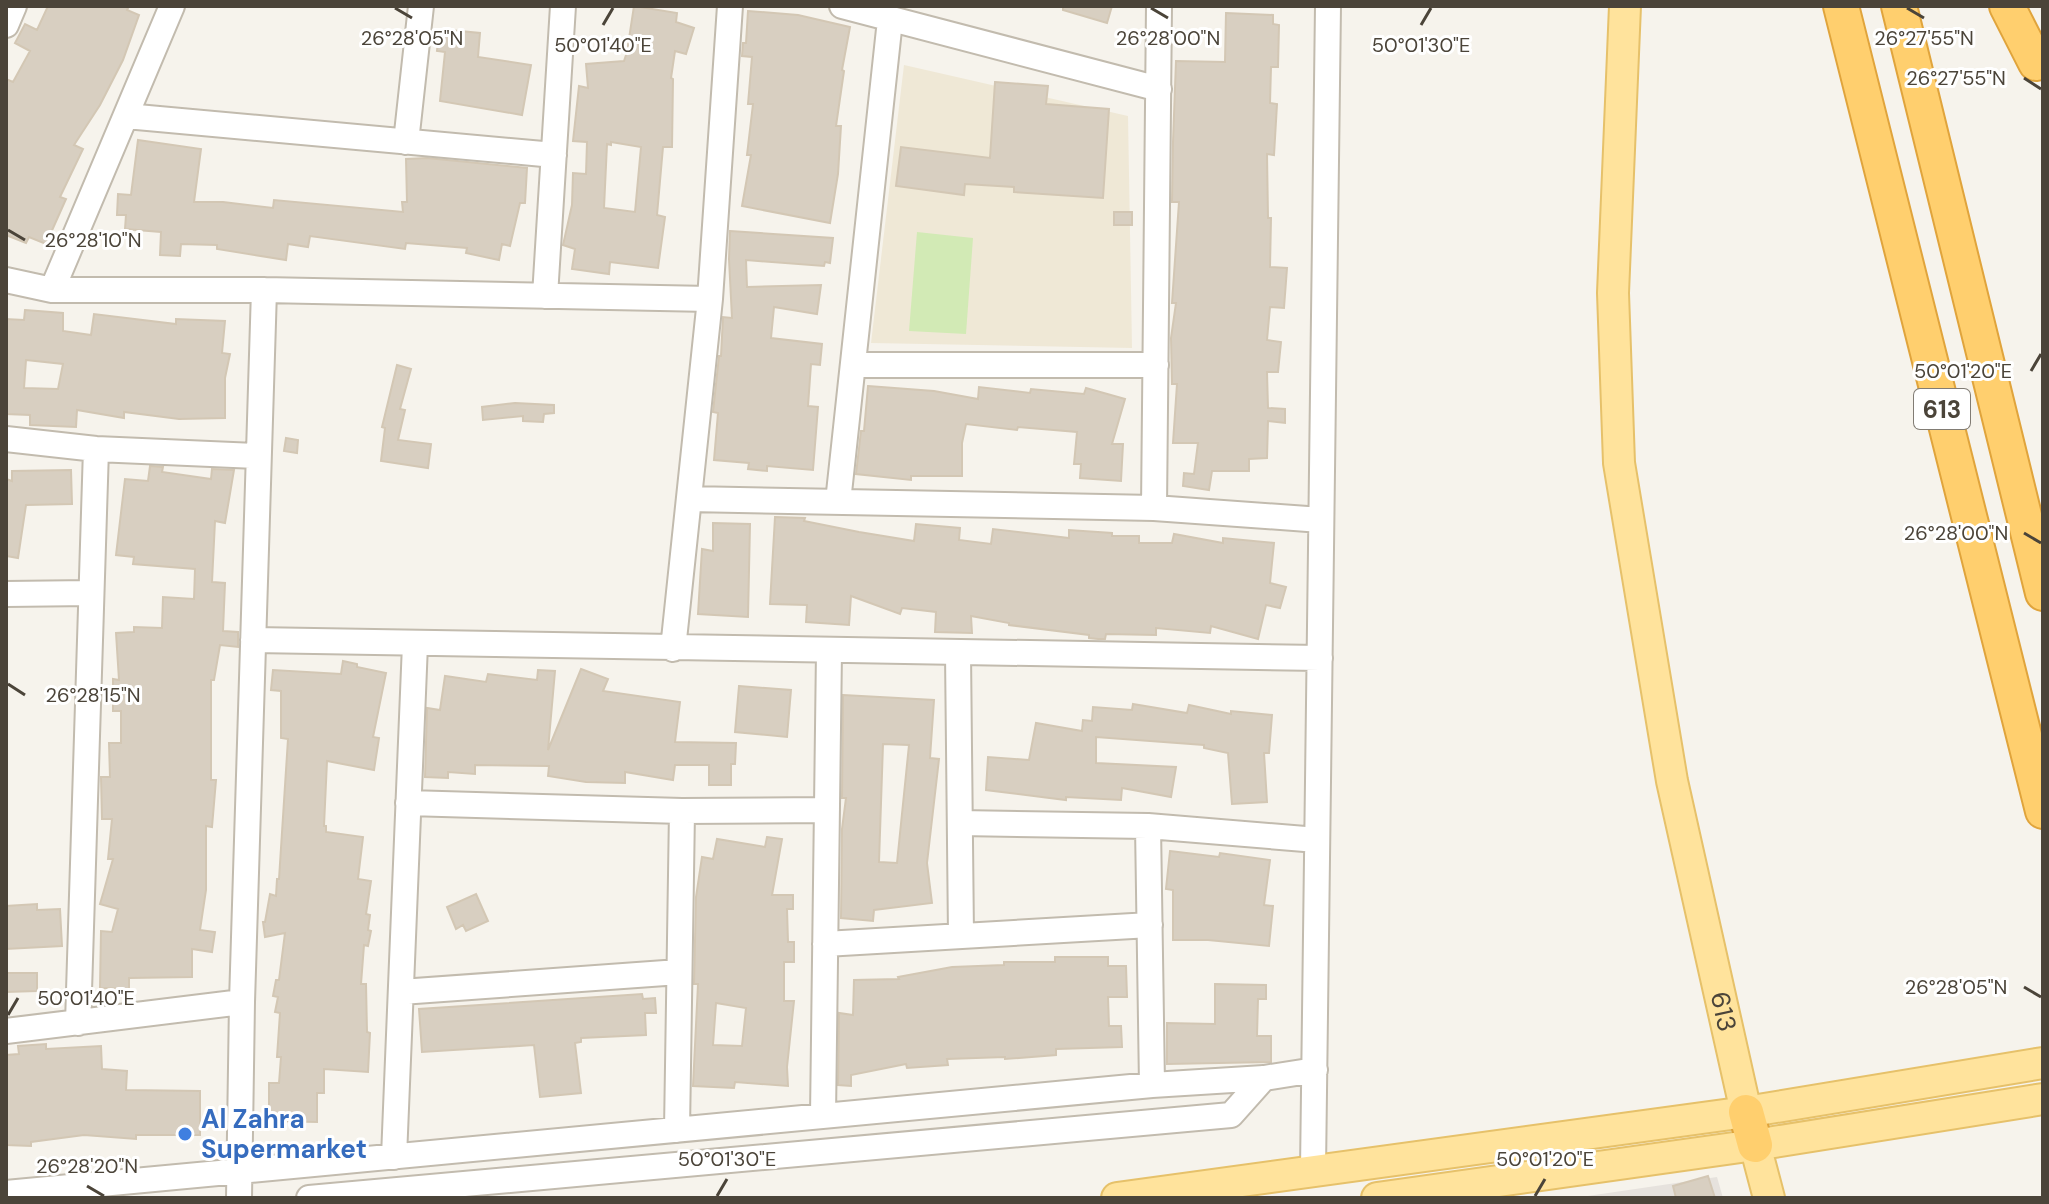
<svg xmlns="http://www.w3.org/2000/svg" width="2049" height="1204" viewBox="0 0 2049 1204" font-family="'DM Sans',sans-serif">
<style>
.industrial{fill:#e6e2dd}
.education{fill:#efe8d6}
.green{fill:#d2eab5}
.building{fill:#d8cfc1;stroke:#d3c7b4;stroke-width:2;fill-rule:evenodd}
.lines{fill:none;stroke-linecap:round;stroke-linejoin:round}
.minor-casing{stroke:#c2bbae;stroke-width:28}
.major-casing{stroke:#e6c16a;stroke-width:34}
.highway-casing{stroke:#e0a43c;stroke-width:38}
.minor{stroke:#fff;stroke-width:24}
.major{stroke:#ffe39c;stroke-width:30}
.highway{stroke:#ffcf6e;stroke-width:34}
.ticks{fill:none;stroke:#4b4439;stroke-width:3}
.shop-dot{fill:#3f7fe0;stroke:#fff;stroke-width:3}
.labels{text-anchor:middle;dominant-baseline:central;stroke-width:6;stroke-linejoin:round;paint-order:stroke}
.shield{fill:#fff;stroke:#817c74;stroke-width:2}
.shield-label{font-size:24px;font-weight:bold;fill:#4b4439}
.street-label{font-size:26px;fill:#4b4439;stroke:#fff}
.shop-label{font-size:26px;font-weight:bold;fill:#366cbe;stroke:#fff;text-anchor:start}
.ticks-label{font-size:20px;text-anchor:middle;fill:#4b4439;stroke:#fff;stroke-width:6;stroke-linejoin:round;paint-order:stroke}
</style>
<rect width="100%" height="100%" fill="#f6f3ec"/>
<path class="industrial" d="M1717 1177 1723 1198H1574Z"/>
<path class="education" d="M904 65 1128 116 1132 348 871 343Z"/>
<path class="green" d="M917 232 973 238 966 334 909 331Z"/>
<path class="building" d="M48 6H129L127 10 139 15 123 60 100 105 74 145 83 149 60 197 66 199 46 244 29 237 26 243 6 235V79L13 82 30 51 15 43 25 24 37 30Z
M634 6 677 13 676 22 694 28 686 54 675 51 671 78 673 79 672 147H663L657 215 665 217 658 268 610 262 609 274 572 269 575 249 563 245 572 205 573 173 586 174 587 142 573 141 579 86 588 88 586 64 624 61 627 52ZM611 142 641 147 635 212 604 208 607 144 611 145Z
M1063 6H1112L1107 23 1063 10Z
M748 11 798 15 850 27 842 70 844 71 836 126H841L838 174 830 223 742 206 751 155H747L753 104H748L752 57 742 56 743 43H746Z
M1226 13 1273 15V24L1279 25 1278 67H1271L1270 103 1277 104 1274 155 1267 154 1268 218H1271L1270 267 1287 268 1284 308 1270 307 1267 340 1281 342 1278 372H1267L1268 408 1285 409V423L1268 421 1267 458 1249 459V471H1212L1209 490 1183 486 1184 473 1194 474 1198 443H1173L1177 384H1172L1171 338 1176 303H1172L1179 202H1172L1173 142 1176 61 1225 62Z
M439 29 480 33 478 57 531 65 522 115 440 101 445 52 437 51Z
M995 82 1048 86 1046 104 1109 109 1103 198 1014 192V187L965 184 964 195 896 186 901 147 990 158Z
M138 140 201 149 194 202H223L273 208 274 200 403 212 402 202H407L406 159 427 158 527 168 525 203H520L510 246 502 244 499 260 466 253 467 248 406 243 405 249 310 236 308 247 288 244 286 260 217 249V245L181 244 180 256 160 255 161 232 125 229 126 215H117L118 194 131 195Z
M1114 212H1132V225H1114Z
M730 231 833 238 830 263 825 262 824 266 746 260 747 287 821 285 817 314 774 307 771 338 822 344 820 365 811 364 808 406 818 407 813 470 767 466V471L748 469 749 463 714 460 718 413 713 412 719 356H721L723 317 732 318 729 259Z
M25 310 63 313V331L91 335 94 314 176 324V319L225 321 222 353 230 354 225 378V418L179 419 124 412V418L77 410 76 427 30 425V415L6 414V319L24 320ZM26 360 63 364 58 389 24 388Z
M397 365 411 369 400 409 405 410 398 440 431 444 428 468 381 461 385 428 382 427Z
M868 386 934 391 978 399 979 387 1030 393 1031 389 1084 394 1086 388 1125 399 1112 444H1123L1121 481 1080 478 1081 464H1074L1077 432 1018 427 1017 430 966 424 962 443V476H911V480L856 474 861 431H864Z
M515 403 554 405V413L544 414 543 422 523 421V416L483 420 482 407Z
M286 438 298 440 297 453 284 451Z
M150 466 163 467 162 472 211 479 212 469 234 470 225 523 215 521 212 582 225 583 223 631 238 632V647L220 645 214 680H211V780H216L212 827 206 826V890L200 930 215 932 212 952 192 949V977L129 978V989L100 988 101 931 112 932 118 909 100 904 113 859H108L112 819H102L101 777H110L109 743H121V711H113V679L119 680 116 633 134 632V627L162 628 163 597 194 599 195 569 133 564 134 557 116 555 125 479 148 481Z
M71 470 72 504 26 505 18 558 6 556V479L12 481V471Z
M775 517 805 518 804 521 859 532 914 541 916 524 960 528 959 540 991 544 993 529 1069 538V530L1112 533V536H1139V543H1172L1174 534 1223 543V538L1274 543 1270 583 1286 587 1280 608 1266 605 1258 639 1211 626 1210 633 1156 628V635L1106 634 1105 639H1098L1089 638V635L1009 625V623L971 616 972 633 935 632 936 612 902 608 900 614 851 596 849 625 806 622 807 605 770 604Z
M713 523 750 524 748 617 698 614 702 549 713 551Z
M343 661 357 664V667L386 673 373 737 379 738 374 770 327 761 324 826H326V832L363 837 358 879 371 881 366 914 370 915 368 930 371 931 368 946 364 945 361 984H366L367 1032 370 1033 368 1072 324 1069V1093H317V1122L269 1121V1083H279L281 1057H277L280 1013 275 1012 278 997 273 996 276 980H279L285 933 265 937 263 922H265L270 894 276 896 277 879H279L288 739 281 738V691L271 690 273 670 341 674Z
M581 669 608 679 603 691 680 702 675 742 736 743 735 764H731V785H709V765H675L673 780 625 772V783L586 782 548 776 549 766 475 765V774L448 772V778L425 777 427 708 440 710 445 676 486 682 488 674 537 680 538 670 555 671 548 750Z
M739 686 791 690 787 737 735 732Z
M843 695 934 700 930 758 939 759 927 863 932 903 874 910 873 921 841 918 842 829 846 798H842ZM883 744 909 745 897 863 879 862Z
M1133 704 1187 713 1189 705 1231 714V711L1272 715 1269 753H1264L1267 802 1232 804 1228 753 1204 748V745L1096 737V763L1176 767 1171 797 1122 788 1121 800 1066 797V800L986 790 988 757 1029 760 1036 723 1082 731 1083 720 1092 721 1093 707 1132 710Z
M767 837 782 839 772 895H793V909H787L788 942H794V962H784V1001H794L787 1067 788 1086 735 1082 734 1088 693 1086 698 984H694L696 897 702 857 713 859 717 839 765 847ZM716 1003 746 1008 742 1046 713 1045Z
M1170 851 1219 857 1220 853 1270 860 1264 905 1273 906 1269 946 1208 940H1173V890L1166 889Z
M476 894 488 921 466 931 463 925 456 929 447 907Z
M37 904V910L60 909 62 946 6 949V906Z
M1055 957H1108V966H1126L1127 997H1108L1109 1026H1121L1122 1047 1056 1049V1055L1005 1059V1057L947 1059 948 1065 907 1068 906 1064 851 1075V1086L838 1085 839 1013 853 1015 854 980 899 979 898 977 952 967 1004 965V962H1055Z
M6 973H37V991L6 992Z
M1215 984 1266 985V999H1258L1257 1036H1271V1062L1167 1064V1023L1215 1024Z
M642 994 643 999 655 998 656 1013H645L646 1035 581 1038V1042L575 1043 581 1093 540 1097 534 1045 422 1052 419 1009Z
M46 1044V1049L101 1046 102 1069 127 1071 126 1090 200 1091V1135H136V1139L84 1135 31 1142V1146L6 1145V1055L19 1054 18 1046Z
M1708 1176 1715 1198H1676L1673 1186Z"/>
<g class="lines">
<defs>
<path id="minor" d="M842 6 1159 89
M6 25 14 6
M126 116 554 155
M406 142 421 6
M6 280 52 290H264L710 299
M52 290 172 6
M545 296 563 6
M853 365H1156
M6 439 96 449 258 456
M689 499 1154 508 1321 520
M838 502 890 20
M1154 508 1159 6
M6 594 90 593
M253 640 1320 658
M673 649 710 299 730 6
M958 653 961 936
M408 803 682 811 827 810
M960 823 1148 826 1317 840
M1148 826 1152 1085
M825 944 1150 925
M401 992 679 972
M78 1023 96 449
M6 1031 242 1002
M823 1116 829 651
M677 1130 682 811
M394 1157 415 644
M1313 1169 1328 6
M6 1193 1152 1085 1264 1078 1315 1070
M239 1198 242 1002 264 290
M309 1198 1231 1115 1264 1078"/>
<g id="major">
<path id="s1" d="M1625 6 1613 293 1619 463 1672 781 1746 1112"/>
<path d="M1755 1145 1769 1198"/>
<path d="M1117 1198 1746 1112 2043 1063"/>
<path d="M1377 1198 1755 1145 2043 1099"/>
</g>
<path id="highway" d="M1841 6 2043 811
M1899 6 2043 593
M2007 6 2036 63
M1746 1112 1755 1145"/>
</defs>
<use href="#minor" class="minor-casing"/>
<use href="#major" class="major-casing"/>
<use href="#highway" class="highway-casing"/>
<use href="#minor" class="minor"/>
<use href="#major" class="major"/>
<use href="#highway" class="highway"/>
</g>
<path class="ticks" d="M395 8 412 18M1151 8 1168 18M1907 8 1924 18M603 25 613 8M1421 25 1431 8M2024 78 2041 89M8 230 25 240M2031 371 2041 354M2024 533 2041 543M8 684 25 695M2024 987 2041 997M8 1015 18 998M87 1186 104 1196M717 1196 727 1179M1535 1196 1545 1179"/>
<circle class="shop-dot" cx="185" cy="1134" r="8"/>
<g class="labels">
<rect class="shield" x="1914" y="389" width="56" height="40" rx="6"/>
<g class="shield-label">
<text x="1942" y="409">613</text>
</g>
<g class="street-label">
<text stroke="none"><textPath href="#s1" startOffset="1016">613</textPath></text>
</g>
<g class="shop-label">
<text x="201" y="1119">Al Zahra<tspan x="201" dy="30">Supermarket</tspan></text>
</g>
</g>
<g class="ticks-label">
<text x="1924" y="45">26°27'55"N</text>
<text x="412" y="45">26°28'05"N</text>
<text x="1168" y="45">26°28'00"N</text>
<text x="603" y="52">50°01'40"E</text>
<text x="1421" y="52">50°01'30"E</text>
<text x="1956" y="85">26°27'55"N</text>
<text x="93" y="247">26°28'10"N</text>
<text x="1963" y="378">50°01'20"E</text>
<text x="1956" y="540">26°28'00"N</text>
<text x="93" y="702">26°28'15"N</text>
<text x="1956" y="994">26°28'05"N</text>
<text x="86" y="1005">50°01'40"E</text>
<text x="727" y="1166">50°01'30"E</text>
<text x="1545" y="1166">50°01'20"E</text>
<text x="87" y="1173">26°28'20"N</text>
</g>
<rect width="2049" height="1204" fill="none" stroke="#4b4439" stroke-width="16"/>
</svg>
